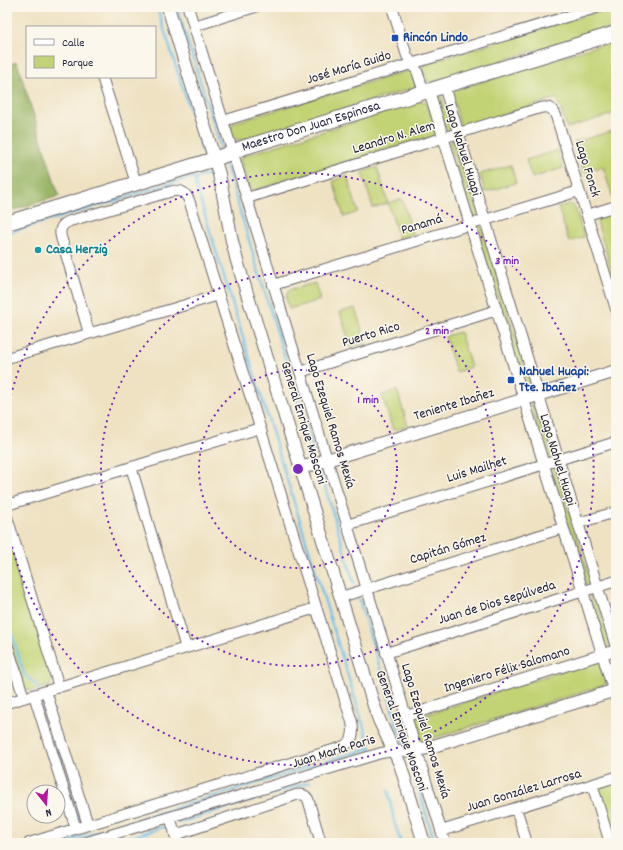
<svg xmlns="http://www.w3.org/2000/svg" width="623" height="850" viewBox="0 0 623 850" font-family="Dekko,sans-serif">
<style>
.green{fill:#c2d375;stroke:#727a58}
.forest{fill:#99b566;stroke:#5e6c50}
.lines{fill:none;stroke-linecap:round;stroke-linejoin:round}
.stream{stroke:#6ec0e9;stroke-width:2.5}
.minor-casing{stroke:#6a656a;stroke-width:12}
.tertiary-casing{stroke:#6a656a;stroke-width:14}
.secondary-casing{stroke:#6a656a;stroke-width:16}
.minor{stroke:#fff;stroke-width:10}
.tertiary{stroke:#fff;stroke-width:12}
.secondary{stroke:#fff;stroke-width:14}
.ring{fill:none;stroke:#7b2cbf;stroke-width:2;stroke-dasharray:2 4}
.transit-dot{fill:#1a4fb4;stroke:#fbf7ec;stroke-width:1.5}
.culture-dot{fill:#0f9aa8;stroke:#fbf7ec;stroke-width:1.5}
.labels{text-anchor:middle;dominant-baseline:central;stroke-width:3;stroke-linejoin:round;paint-order:stroke}
.transit-label{font-size:14px;font-weight:bold;fill:#164399;stroke:#fbf7ec;text-anchor:start}
.street-label{font-size:14px;fill:#22223b;stroke:#fbf7ec}
.culture-label{font-size:14px;font-weight:bold;fill:#0d838f;stroke:#fbf7ec;text-anchor:start}
.centre{fill:#7b2cbf;stroke:#fbf7ec;stroke-width:2}
.ring-label{font-size:12px;text-anchor:middle;font-weight:bold;fill:#7b2cbf;stroke:#fbf7ec;stroke-width:3;stroke-linejoin:round;paint-order:stroke}
</style>
<rect width="100%" height="100%" fill="#fbf7ec"/>
<filter id="ink" filterUnits="userSpaceOnUse"><feTurbulence type="fractalNoise" baseFrequency=".025" numOctaves="2"/><feDisplacementMap in="SourceGraphic" scale="8" xChannelSelector="R" yChannelSelector="G"/><feConvolveMatrix kernelMatrix="1 2 1 2 8 2 1 2 1" color-interpolation-filters="sRGB"/></filter>
<filter id="wash" filterUnits="userSpaceOnUse"><feTurbulence type="fractalNoise" baseFrequency=".012" numOctaves="4" result="noise"/><feDisplacementMap in="SourceGraphic" scale="16" xChannelSelector="R" yChannelSelector="G"/><feGaussianBlur stdDeviation="0.9" result="paint"/><feColorMatrix in="noise" values="0 0 0 0 0 0 0 0 0 0 0 0 0 0 0 0 0 1.4 0 .05"/><feComposite in="paint" operator="in"/></filter>
<g filter="url(#wash)">
<rect width="100%" height="100%" fill="#efe2c2"/>
<path class="green" d="M614 7H616V28L597 31 431 83C425 82 423 74 422 68L424 65 427 63Z
M616 40V113L567 128 557 98 467 126H463L460 124 452 95 453 92 455 90Z
M407 71H410C414 74 417 82 416 87L413 88 242 140C231 141 226 127 236 122Z
M439 96H441L442 98 451 127V130L448 131 446 129 436 99Z
M421 101H425L428 105 436 130 435 133 433 136 253 191 249 188 240 160 243 156Z
M616 130V197L613 198 603 167 584 172 575 142Z
M453 140H455L456 142 479 215 478 217 475 218 473 216 450 144 451 141Z
M558 150 563 168 532 178 526 160Z
M511 165 516 183 485 192 480 174Z
M377 167 388 203 402 199 413 234 399 239 388 203 373 208 362 172Z
M347 176 358 212 344 217 333 181Z
M570 204 575 207 584 237 569 242 558 207Z
M616 211V286L597 222 599 217Z
M480 226 482 227 532 390 530 392 527 391 526 390 477 230V227Z
M315 283 320 300 289 309 286 297 289 290Z
M355 308 366 343 351 348 340 312Z
M460 332 471 367 456 372 445 336Z
M397 390 408 426 393 430 382 395Z
M535 401 536 403 552 454 550 457H547L546 455 531 405V402Z
M555 466 556 468 591 582V584L587 585 586 584 551 469V467Z
M7 526 53 681 50 686 31 691 26 690 23 685 7 633Z
M593 593 595 594 611 646 610 647 607 648 605 646 590 596V594Z
M596 660 600 662 606 683 602 686 424 741C414 741 415 729 412 721L413 719Z
M616 781V843H614L599 790 600 787Z"/>
<path class="forest" d="M17 62 59 196 7 212V65Z"/>
<g class="lines">
<path class="stream" d="M157 7 204 155
M177 7 221 147
M610 24 616 22
M225 162 315 456
M208 167 209 174 197 178 195 181V183L371 750
M7 233 189 178 192 177 195 179
M319 467 354 583
M359 599 403 743
M7 618 24 674C28 680 36 682 39 689
M42 699 80 820
M410 761 435 843
M388 791 394 821 401 843
M178 823 310 782
M62 843 371 748
M111 843 167 826"/>
</g>
</g>
<g filter="url(#ink)">
<g class="lines">
<defs>
<path id="minor" d="M188 7 445 843
M392 7 407 56 417 71 424 92
M194 26 255 7
M102 77 136 183
M444 86 616 647
M429 91 616 699
M223 121 599 7
M247 198 540 108C548 106 553 108 556 116L616 309
M587 215 616 206
M273 285 579 191
M7 358 219 295
M300 372 497 310
M131 467 186 648
M7 505 260 428
M7 517 59 687
M578 523 616 512
M347 525 616 442
M341 597 563 528
M7 644 24 698
M386 653 616 581
M46 691 88 825
M34 695 76 829
M7 703 316 608
M406 716 616 650
M592 784 610 843
M516 808 527 843
M170 817 178 843
M441 831 616 777
M175 835 296 795C301 794 305 794 308 799L321 843
M29 843 336 749C351 745 355 737 352 722L189 200C185 191 178 189 169 192L70 221C62 224 59 229 61 237L89 333
M84 843 381 753 394 751"/>
<path id="tertiary" d="M168 7 219 174 232 241 237 261 375 709 380 722 400 764 424 843
M301 468 616 371
M394 751 416 750 427 748 616 690"/>
<g id="secondary">
<path id="s1" d="M7 223 215 159 242 148 616 33"/>
</g>
</defs>
<use href="#minor" class="minor-casing"/>
<use href="#tertiary" class="tertiary-casing"/>
<use href="#secondary" class="secondary-casing"/>
<use href="#minor" class="minor"/>
<use href="#tertiary" class="tertiary"/>
<use href="#secondary" class="secondary"/>
</g>
</g>
<g class="ring">
<circle cx="298" cy="469" r="99"/>
<circle cx="298" cy="469" r="197"/>
<path d="M7 413A296 296 0 1 1 7 525"/>
</g>
<g class="transit-dot">
<rect x="391" y="34" width="8" height="8" rx="2"/>
<rect x="507" y="376" width="8" height="8" rx="2"/>
</g>
<circle class="culture-dot" cx="38" cy="250" r="4"/>
<g class="labels">
<g class="transit-label">
<text x="403" y="38">Rincón Lindo</text>
<text x="519" y="372">Nahuel Huapi:<tspan x="519" dy="16">Tte. Ibañez</tspan></text>
</g>
<g class="street-label">
<text transform="translate(349 68) rotate(-17)">José María Guido</text>
<text stroke="none"><textPath href="#s1" startOffset="319">Maestro Don Juan Espinosa</textPath></text>
<text transform="translate(394 138) rotate(-17)">Leandro N. Alem</text>
<text transform="translate(462 150) rotate(73)">Lago Nahuel Huapi</text>
<text transform="translate(587 169) rotate(73)">Lago Fonck</text>
<text transform="translate(422 225) rotate(-17)">Panamá</text>
<text transform="translate(371 335) rotate(-17)">Puerto Rico</text>
<text transform="translate(454 405) rotate(-17)">Teniente Ibañez</text>
<text transform="translate(330 421) rotate(73)">Lago Ezequiel Ramos Mexía</text>
<text transform="translate(303 423) rotate(73)">General Enrique Mosconi</text>
<text transform="translate(557 460) rotate(73)">Lago Nahuel Huapi</text>
<text transform="translate(477 470) rotate(-17)">Luis Mailhet</text>
<text transform="translate(448 549) rotate(-17)">Capitán Gómez</text>
<text transform="translate(497 603) rotate(-17)">Juan de Dios Sepúlveda</text>
<text transform="translate(507 670) rotate(-17)">Ingeniero Félix Salomano</text>
<text transform="translate(401 731) rotate(70)">General Enrique Mosconi</text>
<text transform="translate(425 731) rotate(73)">Lago Ezequiel Ramos Mexía</text>
<text transform="translate(334 752) rotate(-17)">Juan María Paris</text>
<text transform="translate(524 791) rotate(-17)">Juan González Larrosa</text>
</g>
<g class="culture-label">
<text x="46" y="250">Casa Herzig</text>
</g>
</g>
<circle cx="298" cy="469" r="6" class="centre"/>
<g class="ring-label">
<text x="507" y="264">3 min</text>
<text x="437" y="334">2 min</text>
<text x="368" y="403">1 min</text>
</g>
<rect width="623" height="850" fill="none" stroke="#fbf7ec" stroke-width="24"/>
<rect x="26" y="26" width="130" height="52" fill="#fbf7ec" stroke="#a4a2a5"/>
<rect x="34" y="39" width="20" height="6" fill="#ffffff" stroke="#a4a2a5"/>
<text x="62" y="46" font-size="12" fill="#22223b">Calle</text>
<rect x="34" y="56" width="20" height="12" fill="#c2d375" stroke="#a4a2a5"/>
<text x="62" y="66" font-size="12" fill="#22223b">Parque</text>
<g transform="translate(46 804) rotate(163)"><circle r="19" fill="#fbf7ec" stroke="#a4a2a5"/>
<path d="M0-3L7 15L0 10L-7 15Z" fill="#b5179e"/>
<text y="-6" font-size="11" font-weight="bold" text-anchor="middle" fill="#22223b">N</text>
</g>
</svg>
